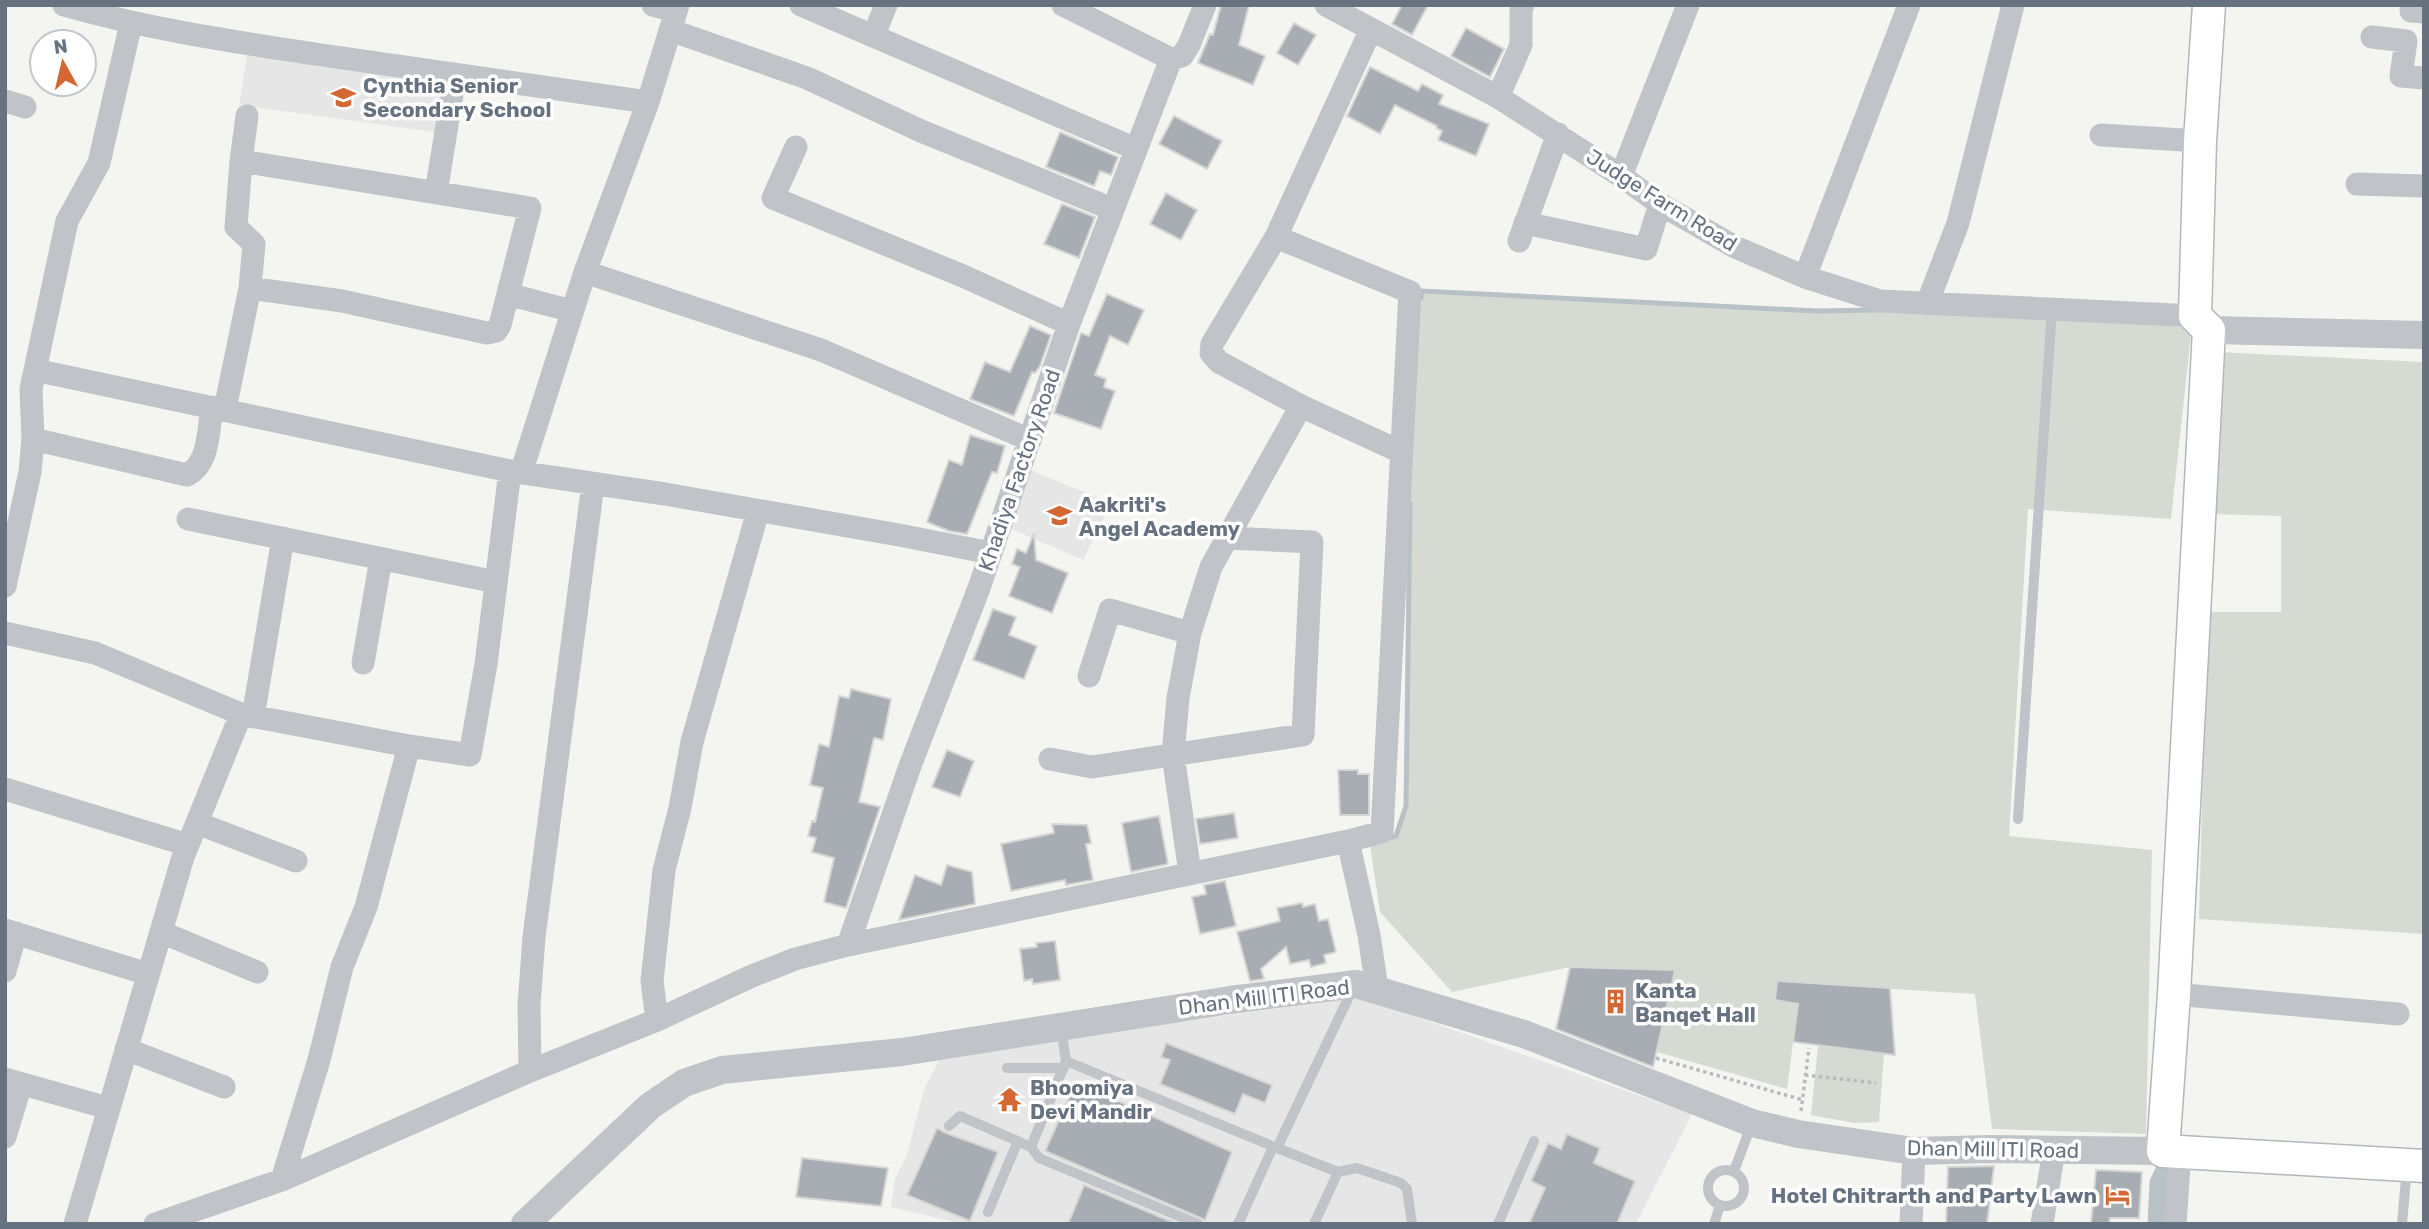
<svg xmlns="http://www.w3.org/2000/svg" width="2429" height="1229" viewBox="0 0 2429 1229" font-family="Rubik,sans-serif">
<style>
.built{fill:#e5e6e5}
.green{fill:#d5dbd3}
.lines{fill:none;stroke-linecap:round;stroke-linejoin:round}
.stream{stroke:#b8c1c6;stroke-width:5}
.canal{stroke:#b8c1c6;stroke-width:19}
.building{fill:#a7adb3;stroke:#d6d6d4;stroke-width:2}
.secondary-casing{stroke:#b3b7bb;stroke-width:35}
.path{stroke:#b8babd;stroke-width:3.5;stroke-dasharray:3.5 3.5;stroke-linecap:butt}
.service{stroke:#c0c3c7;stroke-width:10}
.minor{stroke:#c0c3c7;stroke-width:23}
.tertiary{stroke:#c0c3c7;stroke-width:28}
.secondary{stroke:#fff;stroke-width:32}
.labels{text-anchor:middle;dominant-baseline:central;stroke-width:7;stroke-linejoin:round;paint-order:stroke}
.poi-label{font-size:21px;font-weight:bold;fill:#667280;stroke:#fff;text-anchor:start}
.street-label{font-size:21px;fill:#667280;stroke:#fff}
</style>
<rect width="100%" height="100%" fill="#f4f5f1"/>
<path class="built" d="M248 49 438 80 447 89 441 133 239 105Z
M1030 470 1111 503 1083 560 1009 528Z
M1360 997 1692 1114 1636 1224H962L891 1207 895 1179 907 1155 924 1089 942 1055Z"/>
<path class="green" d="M1421 291 1816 311 1915 309 2027 319 2184 327 2191 335 2171 519 2028 509 2009 836 2152 850 2146 1134 1992 1129 1975 994 1777 982 1798 1004 1787 1089 1657 1052 1674 970 1570 967 1452 992 1380 912 1370 845 1396 836 1406 806 1411 451Z
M2217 352 2424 362V934L2199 919 2207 612H2281V516L2213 514Z
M1818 1046 1884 1054 1879 1122 1854 1123 1811 1115Z"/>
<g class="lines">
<path class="stream" d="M1421 298V291L1817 311 1877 310
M1387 839 1396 836 1406 806 1410 503"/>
<path class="canal" d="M2157 1224 2159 1183 2166 1168"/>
</g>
<path class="building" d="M1221 5H1249L1239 45 1265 56 1253 85 1198 63 1210 34 1213 35Z
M1402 5H1428L1412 35 1392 24Z
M1294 23 1316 35 1298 65 1277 53Z
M1466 28 1504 49 1490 77 1451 56Z
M1370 67 1418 91 1422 84 1443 95 1439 104 1489 124 1476 156 1438 140 1442 131 1436 128 1437 126 1395 105 1380 134 1347 116Z
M1174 116 1222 141 1207 169 1159 144Z
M1060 132 1118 157 1111 175 1100 171 1094 186 1046 167Z
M1166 193 1197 210 1181 240 1150 224Z
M1062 204 1095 217 1079 258 1044 244Z
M1107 294 1144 310 1128 345 1110 336 1095 375 1106 379 1104 387 1115 391 1101 429 1054 413 1081 333 1089 336Z
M1030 326 1051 335 1040 366 1035 373 1032 372 1014 416 970 399 985 362 1010 372Z
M970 435 1005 446 997 473 992 472 967 534 949 531 927 522 949 460 962 465Z
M1034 533 1036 560 1068 573 1052 613 1009 596 1020 567 1012 564 1017 549 1026 553Z
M993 609 1016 617 1009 635 1037 646 1024 679 973 660Z
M851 689 891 699 883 740 874 738 859 802 880 807 846 908 824 902 834 858 812 852 816 838 808 836 812 821 815 822 823 788 810 785 819 744 829 747 839 696 849 698Z
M947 750 974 761 960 797 932 787Z
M1338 770H1358V774H1369V815H1340Z
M1234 813 1238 838 1200 844 1196 819Z
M1159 816 1168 864 1131 872 1122 823Z
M1052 824 1087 825 1091 843 1086 844 1093 880 1066 885 1065 880 1011 891 1001 844 1054 833Z
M947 865 972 872 975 904 899 920 915 875 941 885Z
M1225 881 1236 926 1200 934 1192 897 1206 894 1204 885Z
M1302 903 1303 907 1315 904 1319 921 1328 919 1336 952 1324 955 1326 963 1311 967 1309 960 1290 964 1286 947 1261 969 1264 979 1250 981 1237 932 1280 921 1277 908Z
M1055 941 1060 980 1033 984 1032 979 1024 981 1020 949 1037 947 1036 943Z
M1570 967 1675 970 1653 1067 1556 1029Z
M1777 981 1890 988 1895 1055 1793 1042 1798 1004 1775 1000Z
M1166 1043 1272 1085 1265 1103 1243 1094 1235 1114 1160 1084 1170 1060 1161 1057Z
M1076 1082 1232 1152 1205 1220 1045 1151Z
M937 1128 946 1133 998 1152 970 1221 907 1195Z
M1567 1134 1600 1148 1594 1163 1635 1181 1617 1224H1529L1545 1188 1531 1181 1548 1143 1561 1149Z
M802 1158 888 1168 881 1206 796 1197Z
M1994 1166 1987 1224H1946L1948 1167Z
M2096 1170 2142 1172 2139 1218H2110L2109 1224H2091Z
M1084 1185 1177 1224H1068Z"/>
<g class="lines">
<defs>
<path id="secondary" d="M2209 5 2200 141 2195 316 2209 330 2174 994 2163 1151 2424 1166"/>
</defs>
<use href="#secondary" class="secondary-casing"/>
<path class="path" d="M1656 1058 1803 1100
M1805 1075 1876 1083
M1801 1111 1809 1048"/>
<path class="service" d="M2018 819 2052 309
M1066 1061 1277 1148 1354 986
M1007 1068H1064
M949 1126 960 1116 1031 1147 1066 1061 1061 1028
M1031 1147 1039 1158 1198 1224
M1277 1148 1338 1172 1357 1168 1401 1183 1407 1189 1412 1224
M1708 1188a18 18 0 1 1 36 0a18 18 0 1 1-36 0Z
M1734 1171 1752 1123
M988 1212 1018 1141
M1238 1224 1273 1147
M1314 1224 1338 1172
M1498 1224 1534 1141
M1714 1224 1720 1205
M2402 1224 2407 1167"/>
<path class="minor" d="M64 5C147 29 230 41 315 54 426 71 537 87 648 102
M653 5 676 11
M801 5 1136 149
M1063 5 1171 59
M1326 5 1498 97 1621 176 1660 204 1735 247 1805 277 1880 301 2195 316
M2411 11 2424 12
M1371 29 1276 237 1212 344 1211 353 1219 362 1301 406 1401 452
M670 30 807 78 921 131 1112 209
M874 35 886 5
M2372 37 2406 41 2401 76 2424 78
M1498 97 1521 45V10L1523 5
M5 101 25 107
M2101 135 2200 141
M796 147 773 198 963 276 1069 324
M241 161 236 227 254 244 250 288
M1621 176 1688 5
M2357 184 2424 186
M436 193 455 76
M1525 223 1646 249 1660 204
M1276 237 1410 292 1382 832 1348 841
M1519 241 1558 134
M585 272 821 350 1030 440
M1805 277 1909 5
M508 294 572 311
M1927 304 1958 223 2013 5
M35 370 510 471 665 494 899 535 991 553
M225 409 250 288 342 301 487 333 496 331 500 325 530 208 241 161 247 116
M33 439 187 475C210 463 208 430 212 407
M521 473 585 272 648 102 678 5
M188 519 496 582
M5 586 30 472 33 439 31 389 67 221 99 163 131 23
M5 633 95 653 241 714 409 746 470 755 486 664 510 471
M363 663 381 559
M1089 676 1110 610 1190 633
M253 717 283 538
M1050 759 1092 767 1303 735 1312 542 1228 538
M5 789 188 845
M197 823 296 861
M1190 873 1173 755 1178 698 1190 633 1211 567 1301 406
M5 930 148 974
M161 932 257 972
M848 945 910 766 979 588 1069 324 1171 59 1182 56 1189 45 1205 5
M5 971 16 933
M2174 994 2398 1014
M657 1020 652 981 664 870 680 808 692 742 758 511
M126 1049 224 1087
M530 1071 529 1005 534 937 593 484
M5 1079 108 1108
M5 1137 21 1084
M282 1180 319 1060 342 967 366 907 409 746
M75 1224 183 857 241 714
M155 1224 282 1180 530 1071 657 1020 752 976 795 959 848 945 1348 841 1369 935 1377 989
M1911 1224 1914 1151
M2042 1224 2054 1150
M2175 1224 2180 1152"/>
<path class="tertiary" d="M2209 330 2424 335
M525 1224 650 1106 684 1083 722 1070 902 1052 1230 1000 1356 984 1524 1034 1752 1123 1798 1134 1914 1151 1990 1149 2163 1151"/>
<use href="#secondary" class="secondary"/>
</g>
<defs>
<symbol id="school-bare" viewBox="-9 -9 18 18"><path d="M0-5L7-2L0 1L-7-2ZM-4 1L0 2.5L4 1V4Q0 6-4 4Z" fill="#d46832" stroke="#fff" stroke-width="2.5" paint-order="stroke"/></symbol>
<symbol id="building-bare" viewBox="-9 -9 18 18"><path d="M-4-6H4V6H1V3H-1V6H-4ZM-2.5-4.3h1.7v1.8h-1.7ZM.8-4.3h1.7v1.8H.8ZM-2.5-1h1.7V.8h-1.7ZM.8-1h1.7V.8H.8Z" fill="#d46832" stroke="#fff" stroke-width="2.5" paint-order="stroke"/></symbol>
<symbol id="temple-bare" viewBox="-9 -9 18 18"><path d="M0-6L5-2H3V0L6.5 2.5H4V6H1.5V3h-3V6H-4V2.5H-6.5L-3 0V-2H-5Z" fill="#d46832" stroke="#fff" stroke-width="2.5" paint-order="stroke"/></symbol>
<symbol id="hotel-bare" viewBox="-9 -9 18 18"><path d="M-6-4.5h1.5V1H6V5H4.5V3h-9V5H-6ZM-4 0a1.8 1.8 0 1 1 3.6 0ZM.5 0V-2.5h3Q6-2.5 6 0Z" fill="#d46832" stroke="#fff" stroke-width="2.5" paint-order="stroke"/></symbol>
</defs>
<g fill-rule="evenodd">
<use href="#school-bare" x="326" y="80" width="35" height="35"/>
<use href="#school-bare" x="1042" y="498" width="35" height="35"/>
<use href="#building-bare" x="1598" y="984" width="35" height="35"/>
<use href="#temple-bare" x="992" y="1082" width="35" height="35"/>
<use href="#hotel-bare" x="2100" y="1178" width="35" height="35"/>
</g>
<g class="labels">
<g class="poi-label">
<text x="363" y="85">Cynthia Senior<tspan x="363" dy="24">Secondary School</tspan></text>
<text x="1079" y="504">Aakriti's<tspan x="1079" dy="24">Angel Academy</tspan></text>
<text x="1635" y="990">Kanta<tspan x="1635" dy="24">Banqet Hall</tspan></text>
<text x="1030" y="1087">Bhoomiya<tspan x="1030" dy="24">Devi Mandir</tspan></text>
<text x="2097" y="1195" text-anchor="end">Hotel Chitrarth and Party Lawn</text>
</g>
<g class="street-label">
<text transform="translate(1662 200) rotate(32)">Judge Farm Road</text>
<text transform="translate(1019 470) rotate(-71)">Khadiya Factory Road</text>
<text transform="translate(1264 997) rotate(-7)">Dhan Mill ITI Road</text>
<text transform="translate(1993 1149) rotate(1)">Dhan Mill ITI Road</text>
</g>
</g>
<rect width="2429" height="1229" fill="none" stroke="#667280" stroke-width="14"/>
<g transform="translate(63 63) rotate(352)"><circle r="33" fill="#ffffff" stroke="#c2c7cc" stroke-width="2"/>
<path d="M0-5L12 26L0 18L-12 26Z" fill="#d46832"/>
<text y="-10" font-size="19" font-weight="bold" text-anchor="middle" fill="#667280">N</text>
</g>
</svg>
